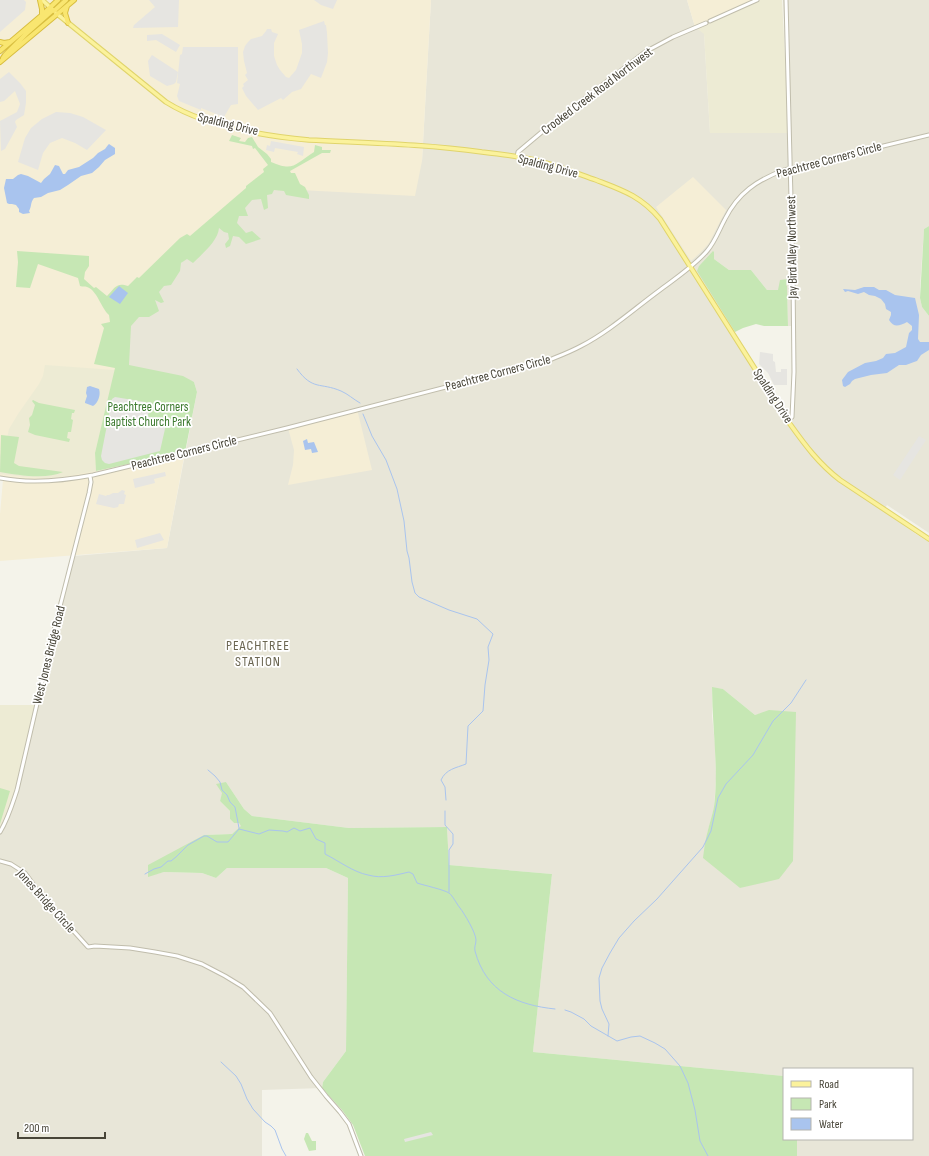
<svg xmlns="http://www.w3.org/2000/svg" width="929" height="1156" viewBox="0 0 929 1156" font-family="'Sofia Sans Condensed',sans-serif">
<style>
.residential{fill:#e8e6d8;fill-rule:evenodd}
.commercial{fill:#f5eed6}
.education{fill:#edebd4}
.green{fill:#c6e7b4}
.parking{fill:#e6e5e1}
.water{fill:#a9c4ee}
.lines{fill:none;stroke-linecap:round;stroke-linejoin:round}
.stream{stroke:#a9c4ee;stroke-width:1}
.minor-casing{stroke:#c0bdac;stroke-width:5}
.major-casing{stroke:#e0d46c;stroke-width:5.5}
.highway-casing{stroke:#d8be40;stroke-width:6}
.minor{stroke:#fff;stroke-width:3}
.major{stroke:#fbf29c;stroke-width:3.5}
.highway{stroke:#f9e670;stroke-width:4}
.labels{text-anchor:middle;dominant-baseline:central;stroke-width:3.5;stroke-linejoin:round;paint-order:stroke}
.street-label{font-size:13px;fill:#484538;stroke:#fff}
.park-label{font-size:13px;fill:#3a782c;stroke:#fff}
.neighbourhood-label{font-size:14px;letter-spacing:1px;fill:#6a6550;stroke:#fff}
</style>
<rect width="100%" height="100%" fill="#f4f3ea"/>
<path class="residential" d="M431 0H687L695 27 704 33 710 133H789L783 0H929V226L924 229 920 287V298L922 307 929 316V533L887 505 883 511 916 534 929 542V1156H797V1139H912V1069H784V1076L533 1052 552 874 449 865 447 827 349 828 252 816 244 809 226 782 220 801 230 811V819L234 823H239L242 826 232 834 204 835 148 876 164 872 202 873 216 878 227 868H326L348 878 346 1051 323 1082 322 1088 262 1090V1156H0V832L17 790 74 556 167 548 197 392 194 382 116 363 127 314 261 188 422 161ZM656 207 726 210 718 223ZM714 252V259L729 270H751L767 290H778L787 286 788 326H793L794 372 792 426 733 333 735 332 699 266ZM712 688 723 689 755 715 769 711 796 713 742 887 740 888 707 834 714 808 716 778 715 744 712 716Z"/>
<path class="commercial" d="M0 0H431L422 161 415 196 261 188 225 218 127 314 115 370 96 471 185 452 167 548 0 561V514L3 480 0 479Z
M687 0H760L695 27Z
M693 177 726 210 709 243 701 252 691 261 656 207Z
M357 409 372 470 288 485 293 465 294 450 288 428Z"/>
<path class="education" d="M760 0H782L789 133H710L704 34 695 27Z
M45 365 115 370 95 453 96 471 62 477 46 478 25 477 0 474V456L6 443 9 429 18 414 39 384 43 376Z
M0 705H37L17 790 0 832Z"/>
<path class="green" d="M232 135 241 138 239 141 245 142 248 138 252 137 258 147 267 154 271 159V162C294 172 295 164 314 152L315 145 322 147V150H331L330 153H322L290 171 291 173H295L300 184 305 187 309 195V199L286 195 284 191 274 190 272 194 267 195 268 208 264 210 261 199 252 200 245 208 248 216H239L237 223 246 233 252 231 261 239 246 244 239 237 233 236 230 246 226 248 225 244 229 239 228 233 224 232 219 228C218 241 202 254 193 263L187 259 181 263 180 271 171 285 164 286 159 292 164 302 161 303 155 300 159 311 149 317H139L131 326 129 365 183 376 194 382 197 392 185 452 96 471 95 453 115 368 94 364 104 328 101 324 110 322 109 315C101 308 97 290 87 287 85 286 83 287 80 286L78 278 38 264 30 288 16 287 18 262 17 251 89 256V266L85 272 84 279 94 288 96 287 107 296C115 288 116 282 128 286L137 277 139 278 180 238 187 234 190 236 246 188V186L264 172 263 169 268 165 255 148 253 149 252 146 229 141Z
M929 226V316L922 307 920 298 924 229Z
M713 251 714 252V259L729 270H751L767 290H778L780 280 788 279 786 285 787 286 788 326H764L756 324 743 328 735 332 697 271 699 266Z
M33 400 39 403 75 410 74 413H72L71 419 73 420 71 432H68L67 438 70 439 69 442 35 435 28 432 30 425 29 418 32 415 35 405 32 401Z
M1 435 19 437 14 463 19 466 63 472C46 480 18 475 0 472Z
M712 687 723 689 755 715 769 710 796 712 793 861 779 879 740 888 703 858C704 850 705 842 707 834 709 825 712 816 714 807 719 767 712 727 712 687Z
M226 782 244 809 252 816 349 828 447 827 449 865 552 874 533 1052 784 1076V1139H797V1156H365L353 1125 342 1110 322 1088 323 1082 346 1051 348 878 326 868H227L216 878 202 873 164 872 148 877V865L204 835 232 834 241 826 239 823H234L230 819V811L220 801 222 793 216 784Z
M0 788 10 791 0 824Z
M306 1133H308L312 1141H316V1150L309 1151 304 1139Z"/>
<path class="parking" d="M0 0H24L26 2 25 10 0 32Z
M149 0H179L178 27 133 28 134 25 155 7Z
M314 0H337L333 9 321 5Z
M324 21 325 25H326L327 33 328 53 327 62 321 78 311 74 301 89 292 92 283 100 281 98 258 110 246 96 242 88 244 86 243 84 248 80 245 75 247 73 244 61 243 52 245 46 248 42 251 39 262 36 266 31 267 29H271L272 32 278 34 274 43V56L277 65 280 70 286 77 289 78 296 70 302 53V44L299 30Z
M162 34 180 45 176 52 156 40 147 41V35Z
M183 47H238V104L231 105 224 117 201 108V110L179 101 177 96 180 84 177 83 180 55 182 54Z
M152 55 178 72 176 82 174 84 167 86 150 76 148 61Z
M9 72 20 83 26 91V103L24 115 16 120 15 122 17 127 5 149 1 151 0 121 17 112 20 104 15 91 4 101 0 102V79Z
M56 112 70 113 83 117 106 130 87 150 75 143 62 138 50 143 43 153 38 170 18 162 25 138 31 128 42 119Z
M271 141 304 147 303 156 297 154 298 152 275 148 274 152 266 150 267 145 270 146Z
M760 352 773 354V361L775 362 776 372H781V369H787V385H774L768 373 759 364Z
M115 397 151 403 148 415 149 417 167 420 160 451 109 464 105 463 102 460 101 456 112 399Z
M919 436 926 440 900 480 893 475Z
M165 472 166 476 154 479 155 483 135 488 133 479Z
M122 490 125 491 124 494 126 495 124 504H119L118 507 114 508 96 504 99 494 106 496 107 495H109L113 493H118Z
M160 533 164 540 137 548 135 540Z
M431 1132 433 1135 405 1142 404 1139Z"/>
<path class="water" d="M109 144 115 148V154L105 160 99 167 92 173 81 176 68 185 60 190 48 193 41 197 34 198C30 203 32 206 29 211L30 213 23 214 19 212V209L16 205 12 204H9L7 203 4 188 6 179H13L18 175 21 174 28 176 41 183 44 179 50 174 55 165 59 166 63 174H65L68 170 79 167 93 158 98 153 105 149 108 145Z
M119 286 128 293 120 304 109 297Z
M864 287H874L879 290H886L895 295 915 298 919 315 918 339 920 342H929V350L921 355 917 361 914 362 906 365H899L887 373 871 375 855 379 852 381 850 384 845 387 843 386 842 380 848 372 865 363 876 361 883 358 886 354 895 353 906 347 909 333 912 330V326L907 322C899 326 894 328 889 320L891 315V312L886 309 885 304 881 299 875 296 869 295 864 292 858 294 848 291 845 292 843 289 855 290Z
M90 386 99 389C101 395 98 403 93 406L85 403V402L87 396 86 393 87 387Z
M307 439 308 443 314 442 318 452 312 453 311 449 305 450 303 441Z"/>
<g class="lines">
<path class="stream" d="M297 369C313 391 320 382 341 391 348 394 353 399 360 403
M363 414 372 436 386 460 397 489 404 521 407 551 409 558 412 582 415 593 419 597 449 610 477 619 493 634 488 647 489 660 485 685 483 711 468 726 466 764C456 768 446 769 441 780L445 787 446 800
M208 770 215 776 220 782 222 790 227 795 230 802 235 807 239 828
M445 811V825L453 834V844L449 850V892
M239 829 259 834 269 830 283 831 287 832 294 828 300 831 310 828 316 839 325 843V854C339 861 353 872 368 875 382 879 396 875 409 872L413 874 417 883C423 885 445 890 449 893 453 896 456 903 460 908 464 913 476 933 476 940 476 944 474 947 475 951 486 992 517 1005 555 1009
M145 874 154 869 161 867 168 861H171L176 857 188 845 204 836H207L217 842H228L239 829
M565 1010 571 1012 584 1019 591 1026 617 1041 631 1037 640 1036 655 1043 665 1049 680 1066 688 1083 695 1110 700 1141 708 1156
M608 1036 609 1024 602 1009 600 1001 599 978 602 968 610 953 619 938 634 921 657 899 703 847 711 831 718 798 726 784 753 755 773 721 791 703 806 680
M221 1062 236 1076 241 1084 247 1099 253 1109 265 1122 271 1126 275 1130 282 1149 286 1156"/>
<defs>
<path id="minor" d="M786 0 793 278 794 372 792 417 788 421
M710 21 757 0
M517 157 518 152 549 126 645 52 673 37 706 23
M0 478C31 484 62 481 93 475L287 428 547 361C559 356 570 352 581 346 610 331 634 309 660 290 676 278 694 266 707 251 715 242 719 230 725 219 738 193 757 180 784 170L929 135
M0 832C8 819 12 805 17 790L55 626 89 493 91 482 90 476
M0 861 11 864 25 873 41 895 88 947 95 946 130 948 155 952 177 956 202 964 225 976 243 987 270 1013 311 1077 326 1096 340 1112 349 1124 361 1156"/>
<path id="major" d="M42 0 52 9
M56 13 166 102C204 126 265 136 309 140 367 143 424 144 482 152 500 154 518 156 535 160 556 165 576 173 596 180 622 190 641 196 660 219L790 424C805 445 819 464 840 480L929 539"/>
<path id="highway" d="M40 0 42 9V15
M67 6 65 13 68 23
M54 11 66 0
M0 42 4 43 10 42
M0 51 41 16 58 0
M3 58 5 55 26 34 53 10
M0 62 74 0"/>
</defs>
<use href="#minor" class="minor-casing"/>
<use href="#major" class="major-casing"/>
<use href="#highway" class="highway-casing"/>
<use href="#minor" class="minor"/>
<use href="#major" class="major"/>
<use href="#highway" class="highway"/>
</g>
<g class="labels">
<g class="street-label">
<text transform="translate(597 91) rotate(-37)">Crooked Creek Road Northwest</text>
<text transform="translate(228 124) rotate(14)">Spalding Drive</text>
<text transform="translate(829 160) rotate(-15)">Peachtree Corners Circle</text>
<text transform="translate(548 166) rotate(15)">Spalding Drive</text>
<text transform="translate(792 247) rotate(-91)">Jay Bird Alley Northwest</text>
<text transform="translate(498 373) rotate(-15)">Peachtree Corners Circle</text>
<text transform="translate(773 396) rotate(57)">Spalding Drive</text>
<text transform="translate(184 453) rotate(-14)">Peachtree Corners Circle</text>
<text transform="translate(49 655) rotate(-76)">West Jones Bridge Road</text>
<text transform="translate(46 901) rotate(48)">Jones Bridge Circle</text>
</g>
<g class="park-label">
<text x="148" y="407">Peachtree Corners<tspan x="148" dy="15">Baptist Church Park</tspan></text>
</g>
<g class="neighbourhood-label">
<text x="258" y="645">PEACHTREE<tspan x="258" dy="16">STATION</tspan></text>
</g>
</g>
<rect x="783" y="1068" width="130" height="72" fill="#ffffff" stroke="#b6b5af"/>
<rect x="791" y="1081" width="20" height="6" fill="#fbf29c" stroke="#b6b5af"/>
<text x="819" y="1088" font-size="12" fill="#484538">Road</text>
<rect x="791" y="1098" width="20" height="12" fill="#c6e7b4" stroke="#b6b5af"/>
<text x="819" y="1108" font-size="12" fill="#484538">Park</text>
<rect x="791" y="1118" width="20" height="12" fill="#a9c4ee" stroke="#b6b5af"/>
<text x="819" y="1128" font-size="12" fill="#484538">Water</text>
<path d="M18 1132v6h87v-6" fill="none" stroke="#484538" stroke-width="2"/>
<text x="24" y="1132" font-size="12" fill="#484538" stroke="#ffffff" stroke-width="3" paint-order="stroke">200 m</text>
</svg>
